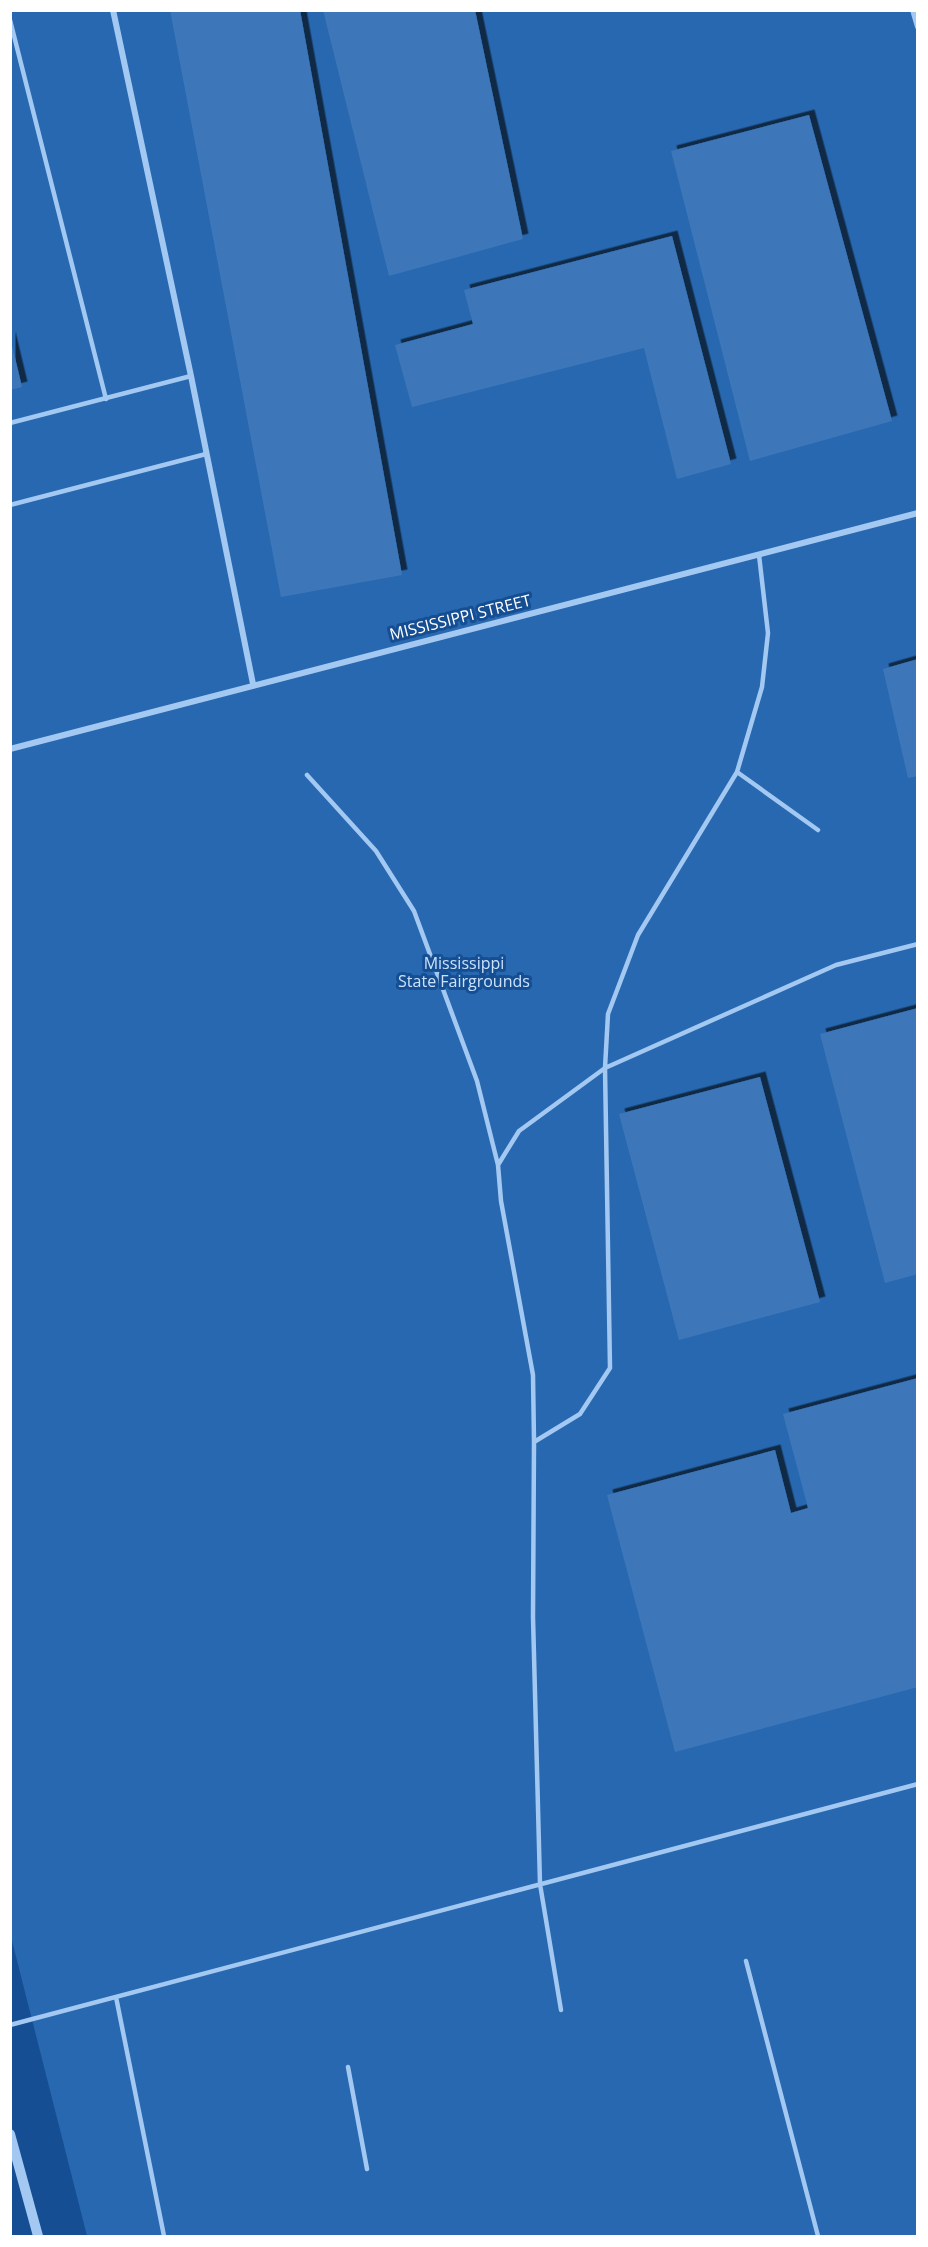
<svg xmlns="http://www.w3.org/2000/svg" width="928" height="2247" viewBox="0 0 928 2247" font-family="'Open Sans',sans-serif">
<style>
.green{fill:#2768b0}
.building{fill:#3d77b9;filter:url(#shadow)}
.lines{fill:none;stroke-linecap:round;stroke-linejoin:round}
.service{stroke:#a3c8f1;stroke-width:4.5}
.minor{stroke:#a3c8f1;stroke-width:6}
.tertiary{stroke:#a3c8f1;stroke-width:10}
.labels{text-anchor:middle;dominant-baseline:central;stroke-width:6;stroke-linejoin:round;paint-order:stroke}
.street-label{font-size:16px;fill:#fff;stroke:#154e92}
.park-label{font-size:16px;fill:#cae2fc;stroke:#154e92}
</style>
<defs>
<filter id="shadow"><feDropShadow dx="5.5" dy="-5.5" stdDeviation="0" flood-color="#0009"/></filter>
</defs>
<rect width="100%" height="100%" fill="#154e92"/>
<path class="green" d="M10 11H917V2236H87L10 1933Z"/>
<path class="building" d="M170 10H300L402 575 281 597Z
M323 10H475L523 239 389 276Z
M809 115 892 421 750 461 671 151Z
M672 236 731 464 677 479 644 348 412 407 395 345 473 324 464 290Z
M10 337 22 387 10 390Z
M918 659V776L908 778 883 669Z
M918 1008V1274L885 1283 820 1034Z
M760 1077 820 1302 679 1340 619 1114Z
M918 1378V1687L675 1752 607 1495 775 1450 791 1513 808 1508 783 1414Z"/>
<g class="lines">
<path class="service" d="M10 20 106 399
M10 423 191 376
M10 505 206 454
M737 772 818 830
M307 775 376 851 414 911 477 1081 498 1165
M534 1442 533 1375 501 1201 498 1165 519 1131 605 1068 608 1014 638 935 737 772 762 687 768 633 759 555
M746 1961 818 2236
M116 1997 164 2236
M561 2010 540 1884 533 1617 534 1442 580 1414 610 1368 605 1068 836 965 918 944
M10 2025 918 1784
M348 2067 367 2169"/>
<path class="minor" d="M113 10 191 376 253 684
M913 10 918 27
M10 749 918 513"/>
<path class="tertiary" d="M10 2134 38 2236"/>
</g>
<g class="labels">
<g class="street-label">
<text transform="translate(460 617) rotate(-14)">MISSISSIPPI STREET</text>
</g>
<g class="park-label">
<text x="464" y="963">Mississippi<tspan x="464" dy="18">State Fairgrounds</tspan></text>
</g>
</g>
<rect width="928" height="2247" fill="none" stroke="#ffffff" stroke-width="24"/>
</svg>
